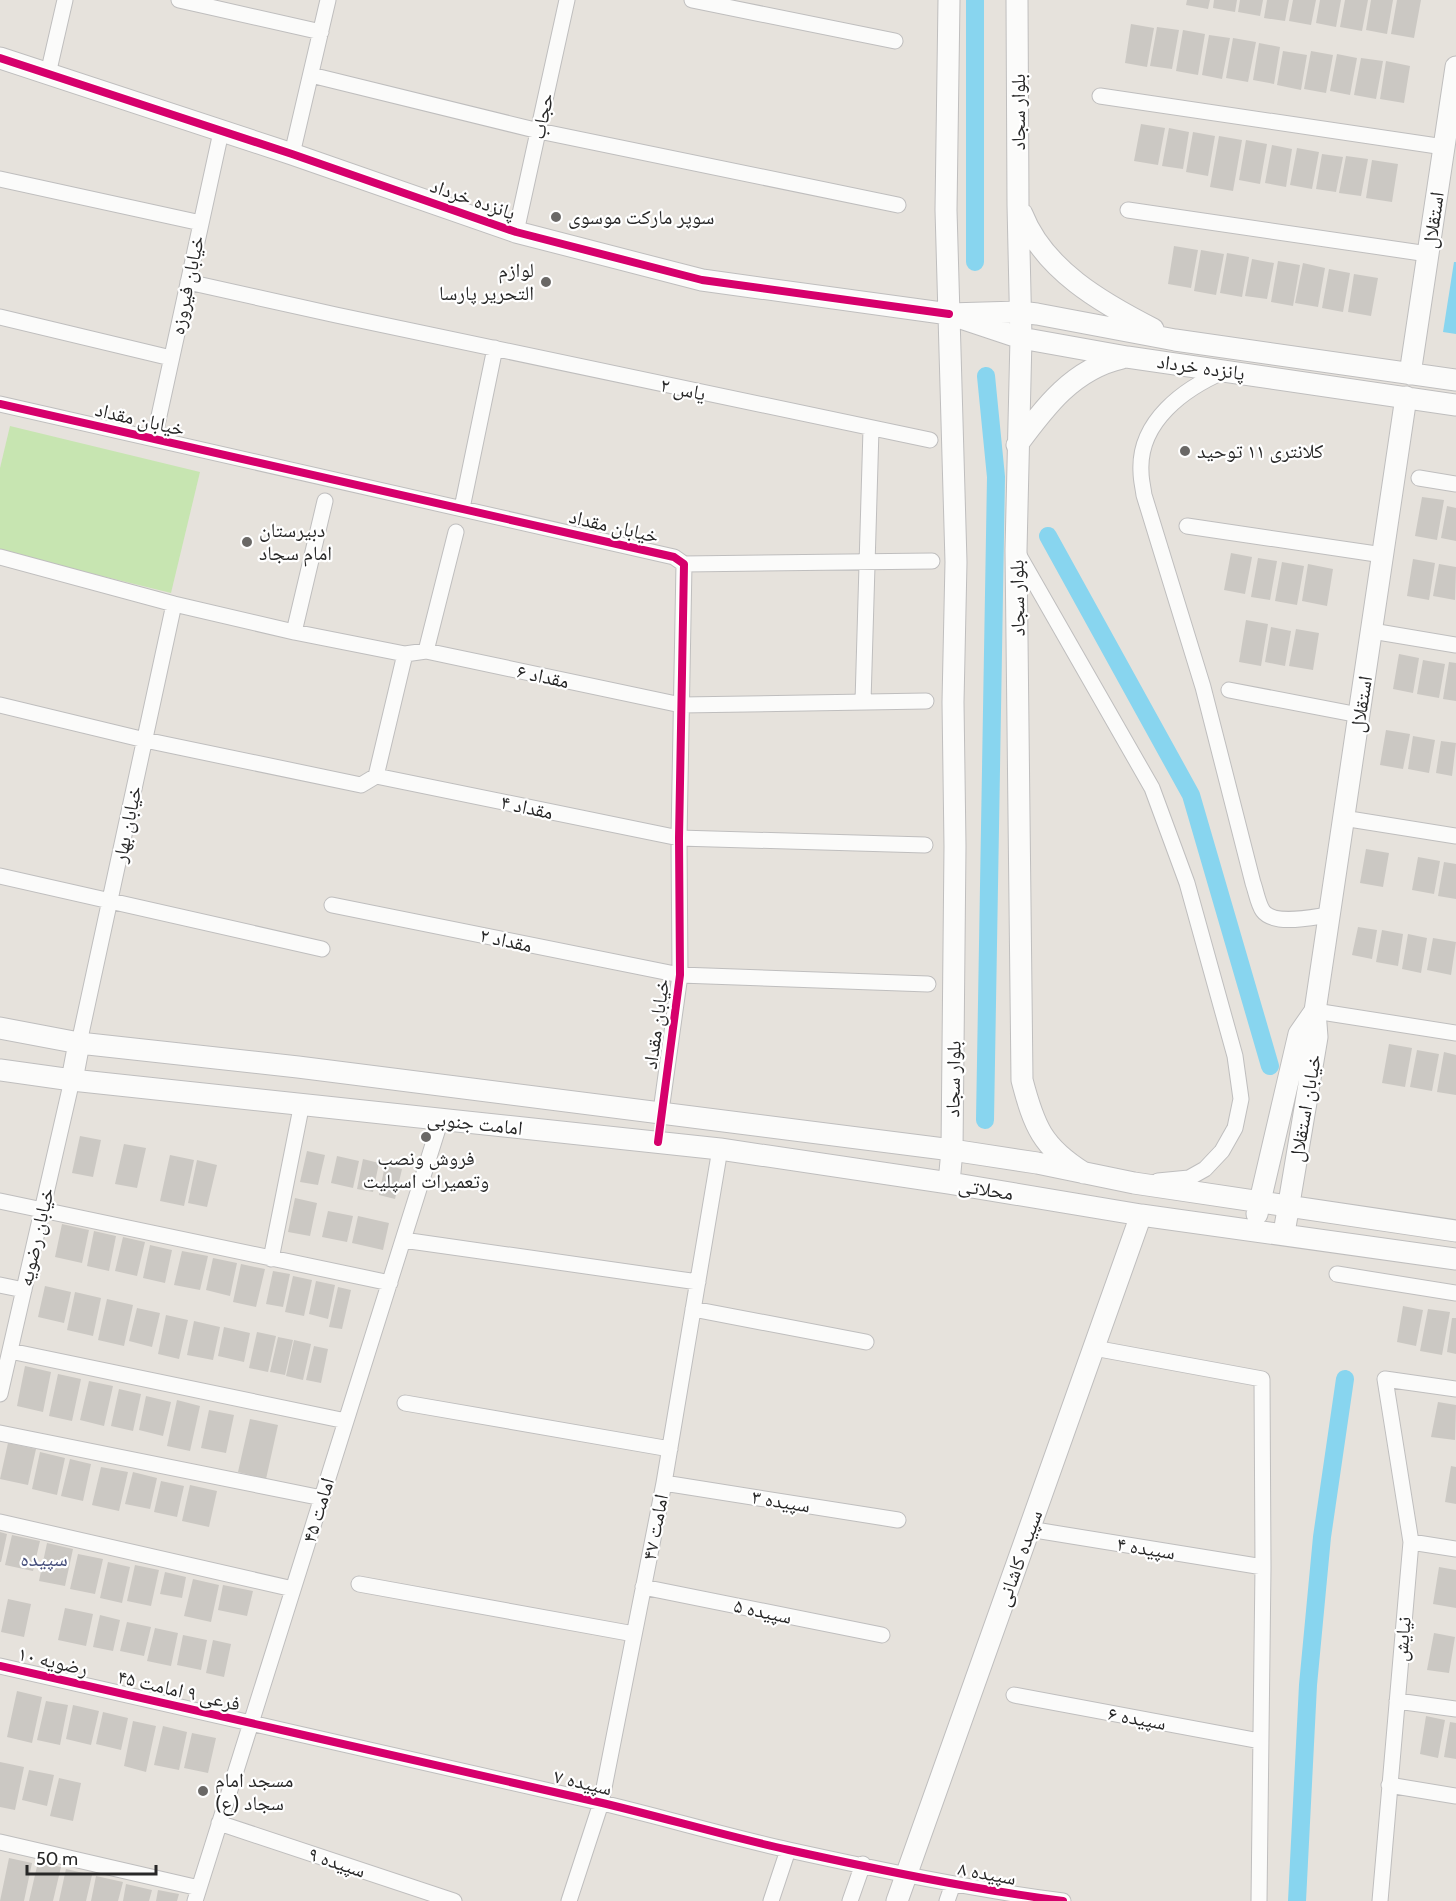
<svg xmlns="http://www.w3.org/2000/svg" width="1456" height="1901" viewBox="0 0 1456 1901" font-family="Cabin,'Noto Naskh Arabic',sans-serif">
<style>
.green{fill:#c7e5b1}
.water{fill:#88d5ef}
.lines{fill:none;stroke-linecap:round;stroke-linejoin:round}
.canal{stroke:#88d5ef;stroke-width:18}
.building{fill:#cbc8c3}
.street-casing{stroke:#bfbebe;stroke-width:17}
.secondary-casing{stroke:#bfbebe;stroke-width:23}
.street{stroke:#fbfbfa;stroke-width:15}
.secondary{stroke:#fbfbfa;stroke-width:21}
.cycleway-casing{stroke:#fff;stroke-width:11}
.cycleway{stroke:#d6006c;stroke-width:8}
.poi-dot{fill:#6a6866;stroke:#fff;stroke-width:2}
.labels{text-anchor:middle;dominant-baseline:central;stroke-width:4.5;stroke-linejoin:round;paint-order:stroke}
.street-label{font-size:20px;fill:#272727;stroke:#fff}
.poi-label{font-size:20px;fill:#272727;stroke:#fff;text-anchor:start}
.neighbourhood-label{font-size:21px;fill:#454e7b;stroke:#fff}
</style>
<rect width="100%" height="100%" fill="#e6e2dc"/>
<path class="green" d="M10 426 200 472 171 593 0 551V468Z"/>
<path class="water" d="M1454 262H1456V334L1443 332Z"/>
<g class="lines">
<path class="canal" d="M975 262V0
M1048 536 1191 795 1270 1066
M985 1120 996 477 986 376
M1297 1901 1308 1685 1322 1537 1345 1379"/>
</g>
<path class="building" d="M1187 0H1210L1208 9 1186 5Z
M1214 0H1237L1235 12 1213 8Z
M1240 0H1263L1260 16 1238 12Z
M1267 0H1289L1285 21 1264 18Z
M1293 0H1316L1311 25 1289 21Z
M1320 0H1341L1336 27 1316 23Z
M1345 0H1368L1362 31 1340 27Z
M1371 0H1393L1387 34 1366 30Z
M1397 0H1421L1414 38 1391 34Z
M1131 24 1154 28 1147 67 1125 63Z
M1157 27 1179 30 1172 69 1150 66Z
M1183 30 1205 34 1198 75 1176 71Z
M1209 35 1230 38 1222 79 1202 75Z
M1233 38 1256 42 1248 82 1226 78Z
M1259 43 1280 47 1274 84 1253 80Z
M1283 51 1307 55 1301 90 1277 85Z
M1311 51 1333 55 1326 93 1304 89Z
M1337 54 1357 58 1350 95 1330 91Z
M1361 58 1383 61 1376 99 1354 95Z
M1386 61 1410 66 1404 103 1380 99Z
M1141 124 1165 128 1158 165 1134 161Z
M1169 128 1189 132 1183 169 1162 166Z
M1193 132 1215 136 1208 176 1186 172Z
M1219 136 1242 140 1233 191 1210 187Z
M1246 140 1267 144 1260 184 1239 180Z
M1272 145 1292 149 1286 187 1265 183Z
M1297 148 1319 152 1312 189 1290 185Z
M1322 154 1343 157 1336 192 1316 189Z
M1346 156 1368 159 1361 196 1339 193Z
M1372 160 1398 164 1392 202 1366 198Z
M1174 246 1198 250 1191 288 1168 284Z
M1201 250 1224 254 1216 295 1194 291Z
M1227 253 1249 257 1242 297 1220 293Z
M1252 259 1274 263 1267 299 1245 296Z
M1278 261 1300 265 1293 306 1271 302Z
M1303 263 1325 268 1318 307 1295 303Z
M1329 269 1350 273 1343 312 1322 308Z
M1354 274 1378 278 1371 316 1348 312Z
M1422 497 1444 500 1437 540 1415 536Z
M1447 506 1456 508V541L1441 538Z
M1231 553 1252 557 1245 594 1224 590Z
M1258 558 1277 561 1270 600 1251 597Z
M1413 559 1435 563 1429 600 1407 596Z
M1282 562 1304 566 1297 605 1275 601Z
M1308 564 1333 569 1327 606 1302 601Z
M1439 564 1456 567 1455 600 1433 596Z
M1246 620 1268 624 1261 666 1239 662Z
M1271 627 1291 631 1285 666 1265 662Z
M1296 629 1319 633 1313 670 1289 666Z
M1399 654 1419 658 1413 693 1393 689Z
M1423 660 1445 664 1439 698 1417 694Z
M1449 662 1456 663V701L1443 699Z
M1386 730 1410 734 1403 769 1380 765Z
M1413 736 1435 740 1429 773 1408 769Z
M1441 741 1456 743 1452 776 1436 773Z
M1366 849 1389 853 1383 887 1360 883Z
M1418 857 1440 861 1434 894 1412 890Z
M1444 862 1456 864V899L1438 896Z
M1358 927 1377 930 1372 959 1352 955Z
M1382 930 1403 934 1398 966 1376 962Z
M1408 934 1427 938 1421 973 1402 969Z
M1433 938 1456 942 1451 975 1427 970Z
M1389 1044 1412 1048 1405 1087 1382 1083Z
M1417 1050 1439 1054 1432 1091 1410 1087Z
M1444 1052 1456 1055V1095L1437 1092Z
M80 1136 101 1140 93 1177 72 1173Z
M124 1144 146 1148 137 1188 115 1184Z
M307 1151 325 1155 318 1185 300 1182Z
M170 1155 194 1160 184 1206 160 1201Z
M337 1156 359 1161 353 1188 331 1183Z
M363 1159 379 1163 373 1192 357 1189Z
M197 1160 217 1165 207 1207 188 1203Z
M385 1165 402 1169 395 1199 379 1195Z
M295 1198 317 1203 310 1236 288 1232Z
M328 1211 353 1216 347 1242 322 1237Z
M358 1216 389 1223 383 1250 352 1243Z
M62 1224 89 1230 82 1263 55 1257Z
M94 1231 116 1236 109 1271 87 1266Z
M123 1237 145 1242 137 1276 115 1271Z
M150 1245 172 1250 165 1283 143 1278Z
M182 1251 208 1256 200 1290 174 1285Z
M213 1258 237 1263 230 1296 206 1290Z
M241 1264 265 1269 256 1307 233 1302Z
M273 1271 290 1274 283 1307 266 1304Z
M293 1276 312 1280 304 1316 285 1312Z
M316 1281 335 1285 328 1319 309 1314Z
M45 1286 71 1292 64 1323 38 1317Z
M338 1287 351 1290 342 1329 329 1327Z
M75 1292 101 1298 93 1336 67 1330Z
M107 1299 133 1305 124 1346 98 1340Z
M1403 1306 1423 1310 1416 1346 1397 1342Z
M137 1308 160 1313 152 1347 129 1341Z
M1428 1309 1450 1312 1442 1355 1420 1351Z
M166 1315 188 1320 179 1359 158 1354Z
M1452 1318H1456V1354L1447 1352Z
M194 1321 220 1327 213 1360 187 1355Z
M224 1327 250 1333 244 1362 218 1356Z
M257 1332 276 1336 268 1372 249 1368Z
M278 1337 293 1340 285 1375 270 1372Z
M294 1340 311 1344 303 1380 286 1376Z
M314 1346 328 1349 321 1383 306 1380Z
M25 1366 51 1372 43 1412 17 1406Z
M58 1374 81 1379 72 1421 49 1416Z
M89 1381 113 1386 104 1426 80 1420Z
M119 1389 141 1394 133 1431 111 1426Z
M146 1396 171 1402 163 1436 139 1430Z
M177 1400 200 1406 190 1451 167 1446Z
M1438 1402 1456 1405 1455 1440 1431 1437Z
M209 1410 234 1415 226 1453 201 1448Z
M250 1419 278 1425 266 1479 238 1472Z
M8 1443 36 1449 28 1485 0 1479Z
M40 1452 65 1458 57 1495 32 1489Z
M70 1459 91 1464 83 1501 61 1496Z
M1451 1466 1456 1467V1504L1445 1502Z
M101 1467 128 1472 119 1511 92 1505Z
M133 1472 157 1478 150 1509 125 1504Z
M161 1481 184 1486 177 1517 154 1512Z
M190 1485 217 1491 209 1527 182 1521Z
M0 1532 7 1534 1 1562H0Z
M12 1535 40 1541 33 1571 5 1565Z
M47 1543 73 1549 65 1586 39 1581Z
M78 1554 103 1559 95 1594 70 1589Z
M108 1562 130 1567 122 1603 100 1598Z
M135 1565 159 1570 151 1606 127 1601Z
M1439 1567 1456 1570V1608L1433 1604Z
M165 1572 186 1577 182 1598 160 1594Z
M193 1579 219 1585 211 1622 184 1616Z
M223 1585 253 1591 247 1616 218 1610Z
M8 1599 31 1604 24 1637 1 1632Z
M65 1608 93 1614 86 1646 58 1640Z
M100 1615 120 1620 113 1651 93 1647Z
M127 1622 151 1627 144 1656 120 1651Z
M155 1628 178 1633 171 1666 147 1661Z
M1434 1633 1455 1637 1449 1673 1427 1670Z
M183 1635 207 1640 201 1670 177 1665Z
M213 1640 231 1644 224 1677 206 1673Z
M17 1691 42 1697 32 1743 7 1737Z
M46 1701 68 1705 60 1745 37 1740Z
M73 1705 99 1711 91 1745 66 1739Z
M103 1712 128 1718 121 1750 96 1744Z
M1426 1716 1445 1720 1438 1758 1420 1754Z
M133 1721 156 1726 146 1772 124 1766Z
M1450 1722 1456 1723V1759L1444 1757Z
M163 1726 187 1732 179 1770 154 1765Z
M192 1733 216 1738 208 1773 184 1768Z
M0 1762 24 1767 15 1810 0 1807Z
M29 1770 54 1775 47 1806 22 1800Z
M59 1778 81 1783 73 1821 50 1816Z
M9 1858 32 1863 24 1901H0Z
M38 1862 61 1867 53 1901H29Z
M66 1869 92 1875 86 1901H59Z
M96 1876 123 1882 118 1901H91Z
M126 1884 152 1890 149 1901H123Z
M158 1890 179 1894 177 1901H156Z"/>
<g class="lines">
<defs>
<path id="street" d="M179 0 321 32
M692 0 895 41
M48 74 65 0
M311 75 539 131 898 205
M1100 96 1444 147
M292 154 328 0
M0 179 201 223
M1128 210 1428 254
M516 232 567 0
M188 282 336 315 930 440
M0 317 171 358
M1225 371C1185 388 1138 421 1141 472 1141 480 1143 487 1144 495L1203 687 1253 883C1256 891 1258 904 1263 911 1274 926 1313 917 1329 915
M0 404 674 557 684 564 679 838 680 975 661 1111
M154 439 221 132
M1419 478 1456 484
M462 508 495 348
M1187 526 1383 555
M1017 552 1152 788 1187 883 1235 1056 1241 1099 1235 1128 1222 1151 1205 1169 1189 1178 1158 1181
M0 557 174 604 294 632 405 654 426 651 681 705 926 701
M684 564 932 561
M1372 631 1456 645
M294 632 325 501
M426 651 456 532
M1229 690 1359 715
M863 702 871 429
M0 705 145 740 361 785 376 776 405 654
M376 776 679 838 925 845
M1343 818 1456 836
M0 876 322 949
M332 905 680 975 928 984
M1315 1011 1456 1033
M79 1043 174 604
M0 1201 390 1283
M403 1240 698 1282
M271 1259 302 1103
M1337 1274 1456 1293
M0 1285 24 1290
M693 1309 866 1342
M1094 1348 1262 1379 1263 1567 1259 1901
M10 1351 346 1421
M0 1394 72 1080
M405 1403 670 1449
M0 1433 322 1498
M664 1483 898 1520
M0 1522 293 1589
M1029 1529 1263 1567
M1411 1542 1456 1549
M359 1584 634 1634
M643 1587 882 1635
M0 1666C199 1712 399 1756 598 1802 662 1817 725 1836 789 1850 880 1870 971 1889 1063 1901
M1014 1695 1260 1741
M1397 1701 1456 1709
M1389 1785 1456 1796
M219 1823 454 1901
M0 1842 199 1888
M195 1901 441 1119
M569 1901 601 1803 664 1483 720 1149
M771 1901 788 1850
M850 1901 863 1864
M947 1901 953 1884
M1380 1901 1411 1542 1385 1379 1456 1389"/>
<path id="secondary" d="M1017 0 1018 205 1021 338 1016 550 1022 1080C1034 1126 1042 1147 1084 1173
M0 58 292 154 516 232 702 280 949 314 1020 312 1037 314 1175 340 1456 380
M1022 214C1044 270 1102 303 1153 329
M964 319 1021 338 1127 357 1456 405
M1410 374 1456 67
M1017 445C1045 407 1073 369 1122 358
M0 1028 79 1043 298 1067 952 1150 955 846 953 702 956 562 946 210 949 0
M0 1070 72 1080 720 1149 949 1183 1141 1215 1456 1259
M72 1080 79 1043
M949 1183 952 1150 1037 1163 1134 1183 1456 1231
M1257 1214 1299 1034 1315 1011
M1284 1233 1317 1037 1315 1011 1406 397
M897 1901 1141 1215"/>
</defs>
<use href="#street" class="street-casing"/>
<use href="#secondary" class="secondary-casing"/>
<use href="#street" class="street"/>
<use href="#secondary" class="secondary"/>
<defs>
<path id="cycleway" d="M0 58 292 154 516 232 702 280 949 314
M0 404 674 557 684 564 679 838 680 975 658 1142
M0 1666C199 1712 399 1756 598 1802 662 1817 725 1836 789 1850 880 1870 971 1889 1063 1901"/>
</defs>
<use href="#cycleway" class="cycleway-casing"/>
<use href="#cycleway" class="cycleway"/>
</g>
<g class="poi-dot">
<circle cx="556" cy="217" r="6"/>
<circle cx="546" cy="282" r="6"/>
<circle cx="1185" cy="451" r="6"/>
<circle cx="247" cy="542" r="6"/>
<circle cx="426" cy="1137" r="6"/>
<circle cx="203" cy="1791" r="6"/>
</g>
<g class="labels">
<g class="street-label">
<text transform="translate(1018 112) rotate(-90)">بلوار سجاد</text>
<text transform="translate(542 116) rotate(-78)">حجاب</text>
<text transform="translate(473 199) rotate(19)">پانزده خرداد</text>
<text transform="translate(1433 220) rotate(-82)">استقلال</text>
<text transform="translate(187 285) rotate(-78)">خیابان فیروزه</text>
<text transform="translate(1201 367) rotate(8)">پانزده خرداد</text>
<text transform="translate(683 389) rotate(12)">یاس ۲</text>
<text transform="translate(140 419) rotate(13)">خیابان مقداد</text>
<text transform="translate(614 526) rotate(13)">خیابان مقداد</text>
<text transform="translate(1017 598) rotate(-91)">بلوار سجاد</text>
<text transform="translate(543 676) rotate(12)">مقداد ۶</text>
<text transform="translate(1361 704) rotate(-81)">استقلال</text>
<text transform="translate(527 807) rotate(12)">مقداد ۴</text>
<text transform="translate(127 824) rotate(-78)">خیابان بهار</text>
<text transform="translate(506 940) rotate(12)">مقداد ۲</text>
<text transform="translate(656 1024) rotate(-82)">خیابان مقداد</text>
<text transform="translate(953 1079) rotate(-89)">بلوار سجاد</text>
<text transform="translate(1305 1108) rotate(-80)">خیابان استقلال</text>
<text transform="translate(475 1123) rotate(6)">امامت جنوبی</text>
<text transform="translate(986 1189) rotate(9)">محلاتی</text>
<text transform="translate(36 1237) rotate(-77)">خیابان رضویه</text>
<text transform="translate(781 1501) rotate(9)">سپیده ۳</text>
<text transform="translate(318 1510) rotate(-73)">امامت ۴۵</text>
<text transform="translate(655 1527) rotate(-79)">امامت ۴۷</text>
<text transform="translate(1146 1548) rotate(9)">سپیده ۴</text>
<text transform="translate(1019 1558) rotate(-70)">سپیده کاشانی</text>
<text transform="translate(763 1611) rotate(12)">سپیده ۵</text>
<text transform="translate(1402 1639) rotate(-85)">نیایش</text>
<text transform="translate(53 1661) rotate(13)">رضویه ۱۰</text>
<text transform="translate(179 1690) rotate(13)">فرعی ۹ امامت ۴۵</text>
<text transform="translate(1137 1718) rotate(10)">سپیده ۶</text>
<text transform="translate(583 1782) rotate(13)">سپیده ۷</text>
<text transform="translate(337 1862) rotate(18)">سپیده ۹</text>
<text transform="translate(987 1873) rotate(10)">سپیده ۸</text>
</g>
<g class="poi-label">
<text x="568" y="217">سوپر مارکت موسوی</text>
<text x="534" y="270" text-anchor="end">لوازم<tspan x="534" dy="23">التحریر پارسا</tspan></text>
<text x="1197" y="451">کلانتری ۱۱ توحید</text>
<text x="259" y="530">دبیرستان<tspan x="259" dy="23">امام سجاد</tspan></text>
<text x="426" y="1158" text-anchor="middle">فروش ونصب<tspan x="426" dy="23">وتعمیرات اسپلیت</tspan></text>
<text x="215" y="1780">مسجد امام<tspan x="215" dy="23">سجاد (ع)</tspan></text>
</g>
<g class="neighbourhood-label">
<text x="44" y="1558">سپیده</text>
</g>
</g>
<path d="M27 1865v9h129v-9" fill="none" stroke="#272727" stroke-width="3"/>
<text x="36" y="1865" font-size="18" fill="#272727" stroke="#ffffff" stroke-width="4.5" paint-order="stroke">50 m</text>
</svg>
